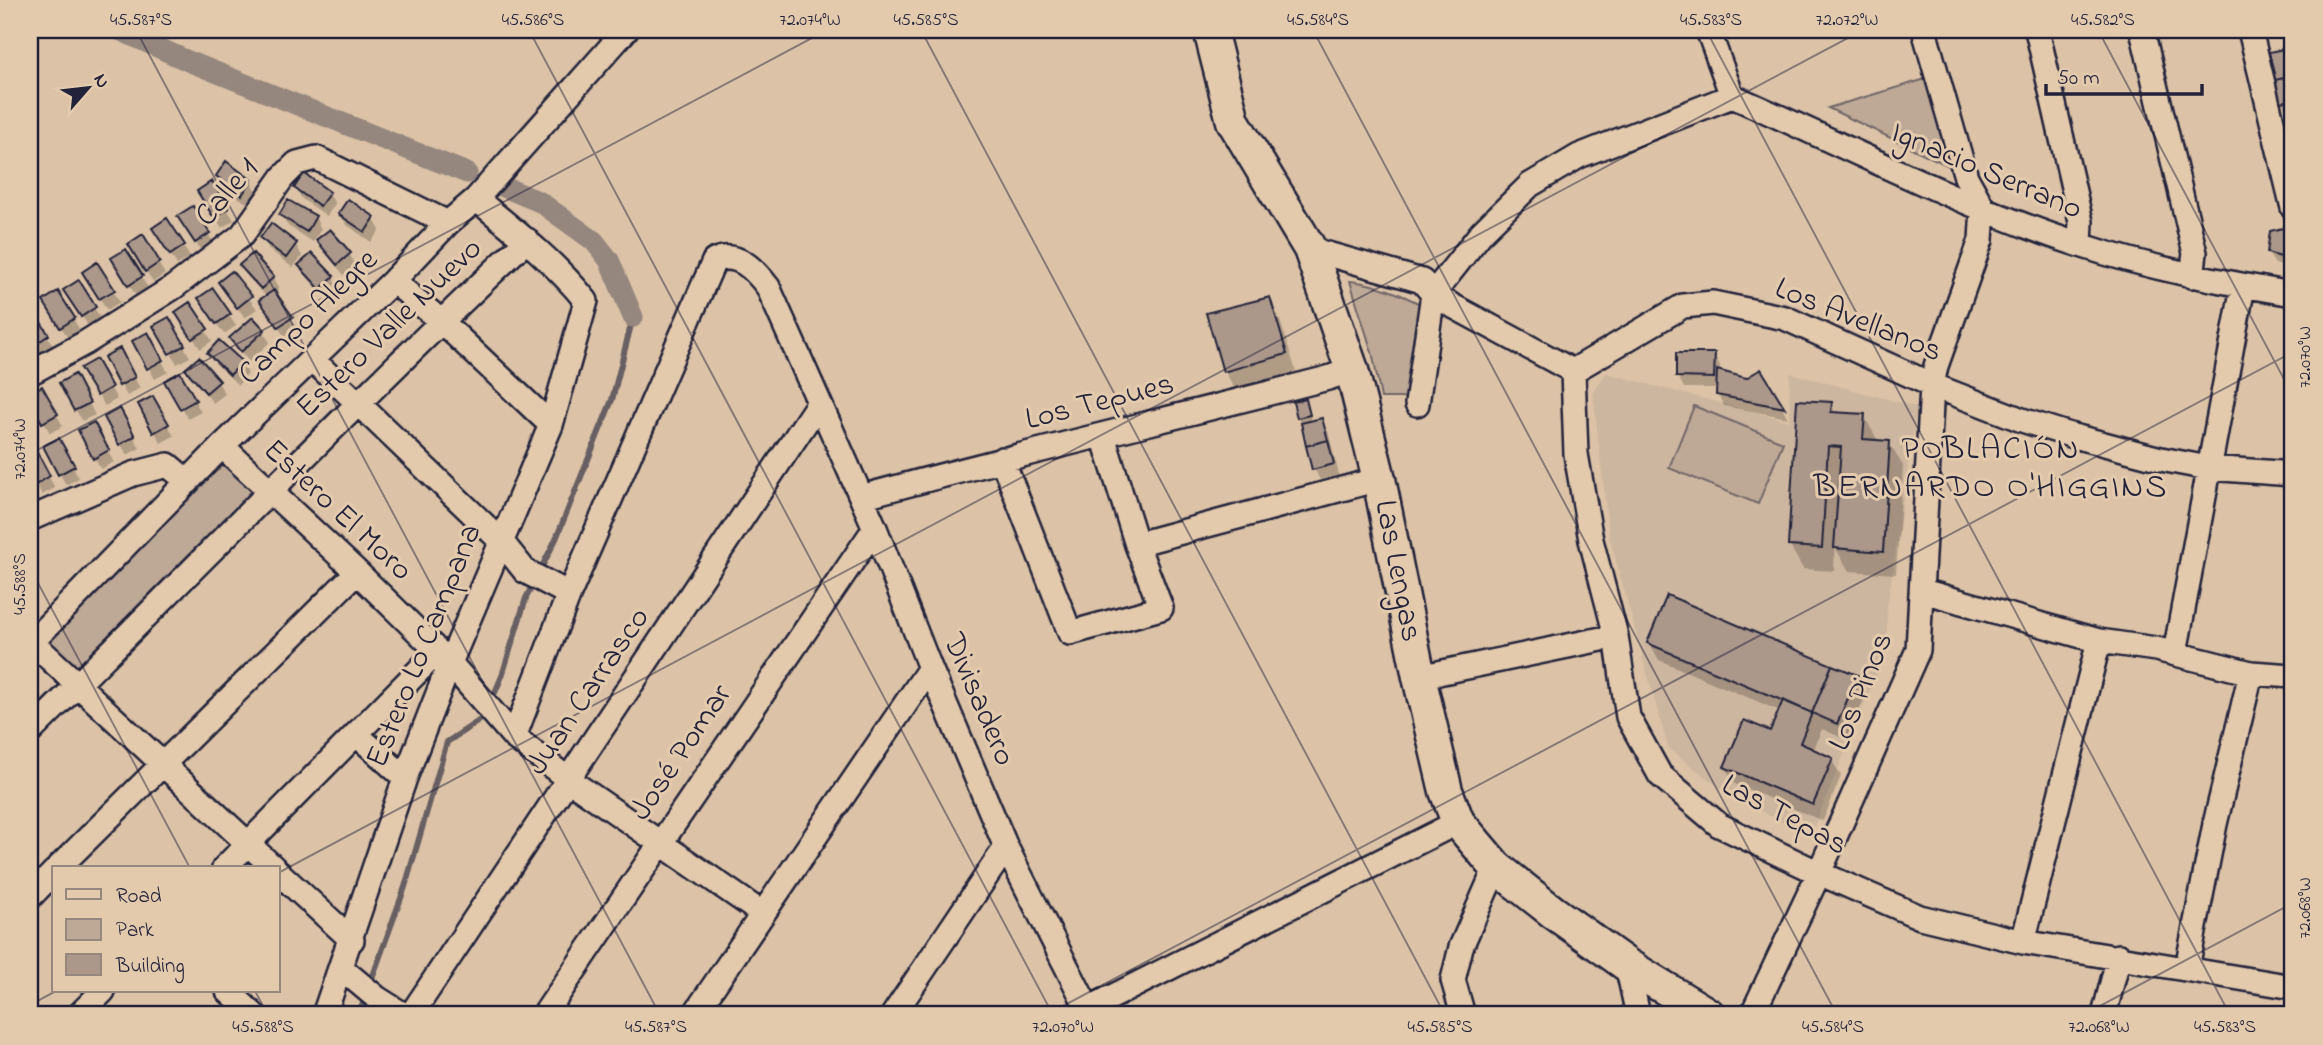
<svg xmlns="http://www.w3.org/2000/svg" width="2323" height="1045" viewBox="0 0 2323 1045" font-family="'Indie Flower',sans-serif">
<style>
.built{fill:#cdb69f}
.green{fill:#bea996;stroke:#706668;stroke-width:2}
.shadow{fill:#0003}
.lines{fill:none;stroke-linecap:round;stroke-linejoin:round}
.stream{stroke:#675e63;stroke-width:6}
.canal{stroke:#95867e;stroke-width:21}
.building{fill:#ab988b;stroke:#22223b;stroke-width:2}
.street-casing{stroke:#22223b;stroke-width:28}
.secondary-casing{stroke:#22223b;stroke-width:37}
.street{stroke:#e4caac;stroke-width:23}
.secondary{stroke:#e4caac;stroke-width:32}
.ticks{fill:none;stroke:#22223b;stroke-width:2;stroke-opacity:0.45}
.labels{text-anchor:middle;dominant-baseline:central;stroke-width:6;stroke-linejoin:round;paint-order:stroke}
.street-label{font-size:32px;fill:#22223b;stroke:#e4caac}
.neighbourhood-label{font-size:33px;letter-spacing:2px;fill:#22223b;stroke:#e4caac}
.neatline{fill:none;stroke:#22223b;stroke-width:2.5}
.ticks-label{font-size:18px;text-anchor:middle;fill:#22223b}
</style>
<rect width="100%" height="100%" fill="#dcc3a7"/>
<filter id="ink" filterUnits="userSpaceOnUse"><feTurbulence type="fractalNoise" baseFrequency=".0143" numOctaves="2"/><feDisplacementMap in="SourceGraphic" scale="14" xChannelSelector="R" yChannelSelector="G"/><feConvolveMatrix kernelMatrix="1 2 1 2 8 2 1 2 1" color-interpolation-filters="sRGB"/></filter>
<g filter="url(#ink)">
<path class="built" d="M1606 373 1789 421 1790 373 1917 407 1887 608V649L1812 832 1789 826 1725 792 1668 748 1609 536 1593 392Z"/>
<path class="green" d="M1929 78 1955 169 1828 108Z
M1350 281C1377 284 1399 293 1424 306L1409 398H1381L1373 356Z
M1694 406 1783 442 1758 504 1669 468Z
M226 461 255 488 80 671 46 642Z"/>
<path class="shadow" d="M2293 48V112L2288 113 2282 102 2271 53Z
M2293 126V145L2286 128Z
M218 176 251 181 257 192 249 205 224 187Z
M211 183 234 220 222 228 205 202Z
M296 188 329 193 335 204 327 216 302 199Z
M192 208 215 245 202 253 180 216Z
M340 214 373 218 380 230 371 242 347 225Z
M281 215 315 217 321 229 313 242 288 226Z
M2286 229 2293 246V269L2275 264 2268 253Z
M142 237 165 274 153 282 130 245Z
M262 238 296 245 302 256 293 268 269 249Z
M161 239 183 246 190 257 177 265Z
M318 241 349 254 356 265 344 275 325 252Z
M126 251 148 288 136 296 113 259Z
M252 256 273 278 279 289 275 294 298 329 285 337 268 312 267 297 248 277 242 265Z
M300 265 332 277 339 289 328 299 307 277Z
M231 274 257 309 245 318 220 283Z
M78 282 101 319 89 327 72 301Z
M91 284 113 291 120 302 107 310Z
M212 290 236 326 224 334 207 310Z
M58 293 80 330 68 338 45 301Z
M1269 299 1279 317 1296 371 1235 389 1225 372 1208 314Z
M190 305 212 341 200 349 184 323Z
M31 310 54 347 42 355 30 336Z
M169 319 190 357 177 364 156 326Z
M253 319 270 342 249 362 231 339Z
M147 334 168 372 155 379 134 341Z
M119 351 140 388 127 396 106 358Z
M209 353 242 363 248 374 238 385 216 364Z
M1713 355 1720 366V373L1746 380 1761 372 1788 418 1724 406 1718 395V388H1684L1678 377Z
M95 361 117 399 105 406 82 369Z
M187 369 218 382 225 394 213 403Z
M179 374 201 412 188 419 167 381Z
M61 383 81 388 95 415 82 421Z
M42 389 63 426 50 433 30 397Z
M153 398 174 436 161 443 140 405Z
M1305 401 1312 422 1321 420 1328 431 1339 475 1320 480 1314 469 1295 404Z
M1831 404 1836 414 1864 416 1877 439V442L1889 443 1903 466 1896 574 1849 571 1835 547 1834 571 1803 569 1790 546Z
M119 410 140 448 127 455 106 417Z
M93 424 114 462 101 469 80 431Z
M30 427 36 439 30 441Z
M58 440 79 478 66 485 45 447Z
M34 450 55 488 42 495 30 473V453Z
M1649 642 1856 677 1866 694 1847 740 1822 729 1813 751 1831 759 1841 776 1823 821 1735 784 1725 767 1771 733 1780 711 1659 660Z"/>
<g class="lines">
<path class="stream" d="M491 702 502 676 526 598 556 539 612 400 633 317
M370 984 405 887 447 742 483 718 486 712
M359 1015 366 994"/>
<path class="canal" d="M119 30 188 61 467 173
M504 187 540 202 594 241 609 260 633 317"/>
</g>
<path class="building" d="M2293 47V76L2275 80 2269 52Z
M2293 76V100L2280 102 2275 80Z
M226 161 252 180 242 195 216 176Z
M304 173 330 192 320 206 294 188Z
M212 181 229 208 214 218 197 191Z
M348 199 375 217 365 232 338 214Z
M288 200 316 216 307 232 279 215Z
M193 206 210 233 195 243 177 216Z
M167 218 185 245 170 255 152 228Z
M271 223 297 243 286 258 260 238Z
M2287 227 2290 241 2288 259 2267 253 2270 231Z
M330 229 351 253 337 265 316 240Z
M143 234 160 262 145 272 128 244Z
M126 249 143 276 128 286 111 258Z
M253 253 274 277 261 289 239 265Z
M312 253 334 276 320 289 298 265Z
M97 262 115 290 99 299 82 272Z
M232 271 252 296 237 308 218 282Z
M79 280 96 307 81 317 63 290Z
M213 288 231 314 216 324 198 298Z
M274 290 293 317 278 327 259 300Z
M58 291 75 318 60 328 43 301Z
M1270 297 1287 354 1223 372 1206 313Z
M190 302 208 329 192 339 175 312Z
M32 308 49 335 34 345 30 338V309Z
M169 317 185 345 169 354 153 326Z
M253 317 265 330 241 352 229 338Z
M148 332 163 360 147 369 132 341Z
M219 340 243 362 230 375 207 353Z
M120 348 135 377 119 386 104 357Z
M1676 353H1715L1714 378 1676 377Z
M199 357 220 381 206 393 185 369Z
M96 359 112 387 97 396 80 368Z
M1761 369 1785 408 1716 395 1717 370 1746 378Z
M180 372 196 400 180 409 164 381Z
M75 374 90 403 74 411 59 383Z
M42 386 58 414 42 423 30 400V393Z
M153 396 169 424 153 433 138 404Z
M1306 399 1310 415 1297 418 1293 402Z
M1797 400 1832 402 1831 412 1865 414 1863 439 1890 441 1883 552 1834 548 1841 447 1828 446 1822 548 1788 546Z
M120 408 135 436 119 445 104 417Z
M1322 418 1328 440 1306 446 1301 423Z
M94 422 109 450 93 459 78 430Z
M59 438 75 466 58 475 43 446Z
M1328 440 1334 464 1312 470 1306 446Z
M35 448 50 476 35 485 30 476V451Z
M1667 595 1832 665 1812 713 1647 643Z
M1832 665 1858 675 1837 724 1812 713Z
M1783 700 1812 713 1800 743 1833 758 1813 805 1724 767 1744 720 1770 731Z"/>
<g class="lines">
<defs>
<path id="street" d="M1708 30 1732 96C1847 146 1960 206 2080 245 2149 268 2221 282 2293 294
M2037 30 2081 222 2080 245
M2142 30 2195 253 2192 276
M2250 30 2293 208
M1310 249 1422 281 1433 294 1451 305 1573 371
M393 281 441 321 551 425
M313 360 501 541 525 571 569 594 714 261C737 250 755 270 768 287L875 528 930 668 1006 847 1091 1015
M1573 371 1576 454 1591 540 1616 636 1628 717 1660 775 1719 825 1819 873 1920 917 2023 942 2293 987
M1573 371 1683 306 1713 303 1785 318 1932 385 2022 420 2070 435 2161 459 2208 468 2293 474
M30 373 85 343 174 287 242 235 283 177 297 163 316 158 448 223
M1417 404 1433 294 1482 232 1530 185 1579 156 1732 96
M222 446 357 572 450 663 514 737 569 780 763 914
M1002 459 1070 633 1161 608 1137 545 1103 436
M861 497C1016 455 1173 418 1328 378L1352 370
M30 519 133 474 168 465 188 482
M1148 541 1379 479
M1923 591 2099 641 2156 649 2251 673 2293 676
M32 642 274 868
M30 644 222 446 393 281 448 223 476 199 626 30
M2175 653 2243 286
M1419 677 1616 636
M30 732C196 568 357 400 527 240
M356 734 405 778
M514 737 569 594
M58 868 357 572
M224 868 437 652
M278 872 352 940
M30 897 54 872
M2023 942 2099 641
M1627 965 1638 1015
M341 968 377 998 404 1015
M2187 968 2215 824 2251 673
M228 991 254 1015
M1088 1009 1458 822
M79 1015 103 991
M324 1015 405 778 450 663 551 425 586 301C555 262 514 230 476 199
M411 1015 818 404
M544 1015 875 528
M694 1015 930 668
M893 1015 1006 847
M1463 1015 1453 980 1461 947 1496 867
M1752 1015 1819 873 1918 650 1932 385 1936 366 1981 240 1983 208 1966 177 1924 30
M2104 1015 2119 956"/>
<path id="secondary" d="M1210 30 1233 121 1310 249 1352 370 1379 479 1419 677 1446 791 1458 822 1496 867 1553 912 1627 965 1709 1015"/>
</defs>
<use href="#street" class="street-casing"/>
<use href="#secondary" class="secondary-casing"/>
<use href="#street" class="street"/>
<use href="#secondary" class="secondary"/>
</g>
</g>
<path class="ticks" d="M136 30 660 1015M529 30 1053 1015M921 30 1445 1015M1313 30 1837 1015M1706 30 2230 1015M2098 30 2293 396M30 454 827 30M30 568 190 868M278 873 1863 30M255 991 268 1015M30 1005 56 991M1046 1015 2293 352M2083 1015 2293 903"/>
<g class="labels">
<g class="street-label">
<text transform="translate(1986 172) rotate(23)">Ignacio Serrano</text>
<text transform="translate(228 193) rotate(-49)">Calle 1</text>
<text transform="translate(309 318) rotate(-44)">Campo Alegre</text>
<text transform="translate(1858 321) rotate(22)">Los Avellanos</text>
<text transform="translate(390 329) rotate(-44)">Estero Valle Nuevo</text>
<text transform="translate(1100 403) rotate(-14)">Los Tepues</text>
<text transform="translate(337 511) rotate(43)">Estero El Moro</text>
<text transform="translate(1397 571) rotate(79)">Las Lengas</text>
<text transform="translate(425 646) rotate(-68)">Estero Lo Campana</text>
<text transform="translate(589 692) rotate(-56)">Juan Carrasco</text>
<text transform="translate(1862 692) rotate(-68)">Los Pinos</text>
<text transform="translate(978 700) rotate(67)">Divisadero</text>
<text transform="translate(682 753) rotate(-56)">José Pomar</text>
<text transform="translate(1784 816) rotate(28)">Las Tepas</text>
</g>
<g class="neighbourhood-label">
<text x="1991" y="450">POBLACIÓN<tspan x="1991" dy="38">BERNARDO O'HIGGINS</tspan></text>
</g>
</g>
<rect width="2323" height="1045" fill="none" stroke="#e4caac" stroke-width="77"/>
<rect x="52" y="866" width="228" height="126" fill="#e4caac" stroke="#96877f" stroke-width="2"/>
<rect x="66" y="889" width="35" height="10" fill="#e4caac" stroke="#96877f" stroke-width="2"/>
<text x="116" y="902" font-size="21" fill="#22223b">Road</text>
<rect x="66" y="919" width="35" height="21" fill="#bea996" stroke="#96877f" stroke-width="2"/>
<text x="116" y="936" font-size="21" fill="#22223b">Park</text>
<rect x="66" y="954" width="35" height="21" fill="#ab988b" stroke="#96877f" stroke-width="2"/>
<text x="116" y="972" font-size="21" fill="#22223b">Building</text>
<g transform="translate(88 88) rotate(62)" stroke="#e4caac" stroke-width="5" paint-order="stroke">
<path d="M0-5L12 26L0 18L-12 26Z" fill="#22223b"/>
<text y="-10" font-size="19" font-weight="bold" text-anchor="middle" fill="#22223b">N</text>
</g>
<path d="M2046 84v10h156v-10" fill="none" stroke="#22223b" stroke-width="3.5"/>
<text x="2057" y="84" font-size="21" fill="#22223b" stroke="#e4caac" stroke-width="5" paint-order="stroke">50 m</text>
<rect x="38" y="38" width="2246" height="968" class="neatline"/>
<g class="ticks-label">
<text x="141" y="25">45.587°S</text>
<text x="533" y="25">45.586°S</text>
<text x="810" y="25">72.074°W</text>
<text x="926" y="25">45.585°S</text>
<text x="1318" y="25">45.584°S</text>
<text x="1711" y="25">45.583°S</text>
<text x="1847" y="25">72.072°W</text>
<text x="2103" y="25">45.582°S</text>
<text transform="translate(2304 357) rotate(-90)" y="6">72.070°W</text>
<text transform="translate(19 449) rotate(-90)" y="6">72.074°W</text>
<text transform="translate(19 584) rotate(-90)" y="6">45.588°S</text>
<text transform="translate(2304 908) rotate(-90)" y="6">72.068°W</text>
<text x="263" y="1032">45.588°S</text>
<text x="656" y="1032">45.587°S</text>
<text x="1063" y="1032">72.070°W</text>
<text x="1440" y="1032">45.585°S</text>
<text x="1833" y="1032">45.584°S</text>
<text x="2099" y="1032">72.068°W</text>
<text x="2225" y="1032">45.583°S</text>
</g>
</svg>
